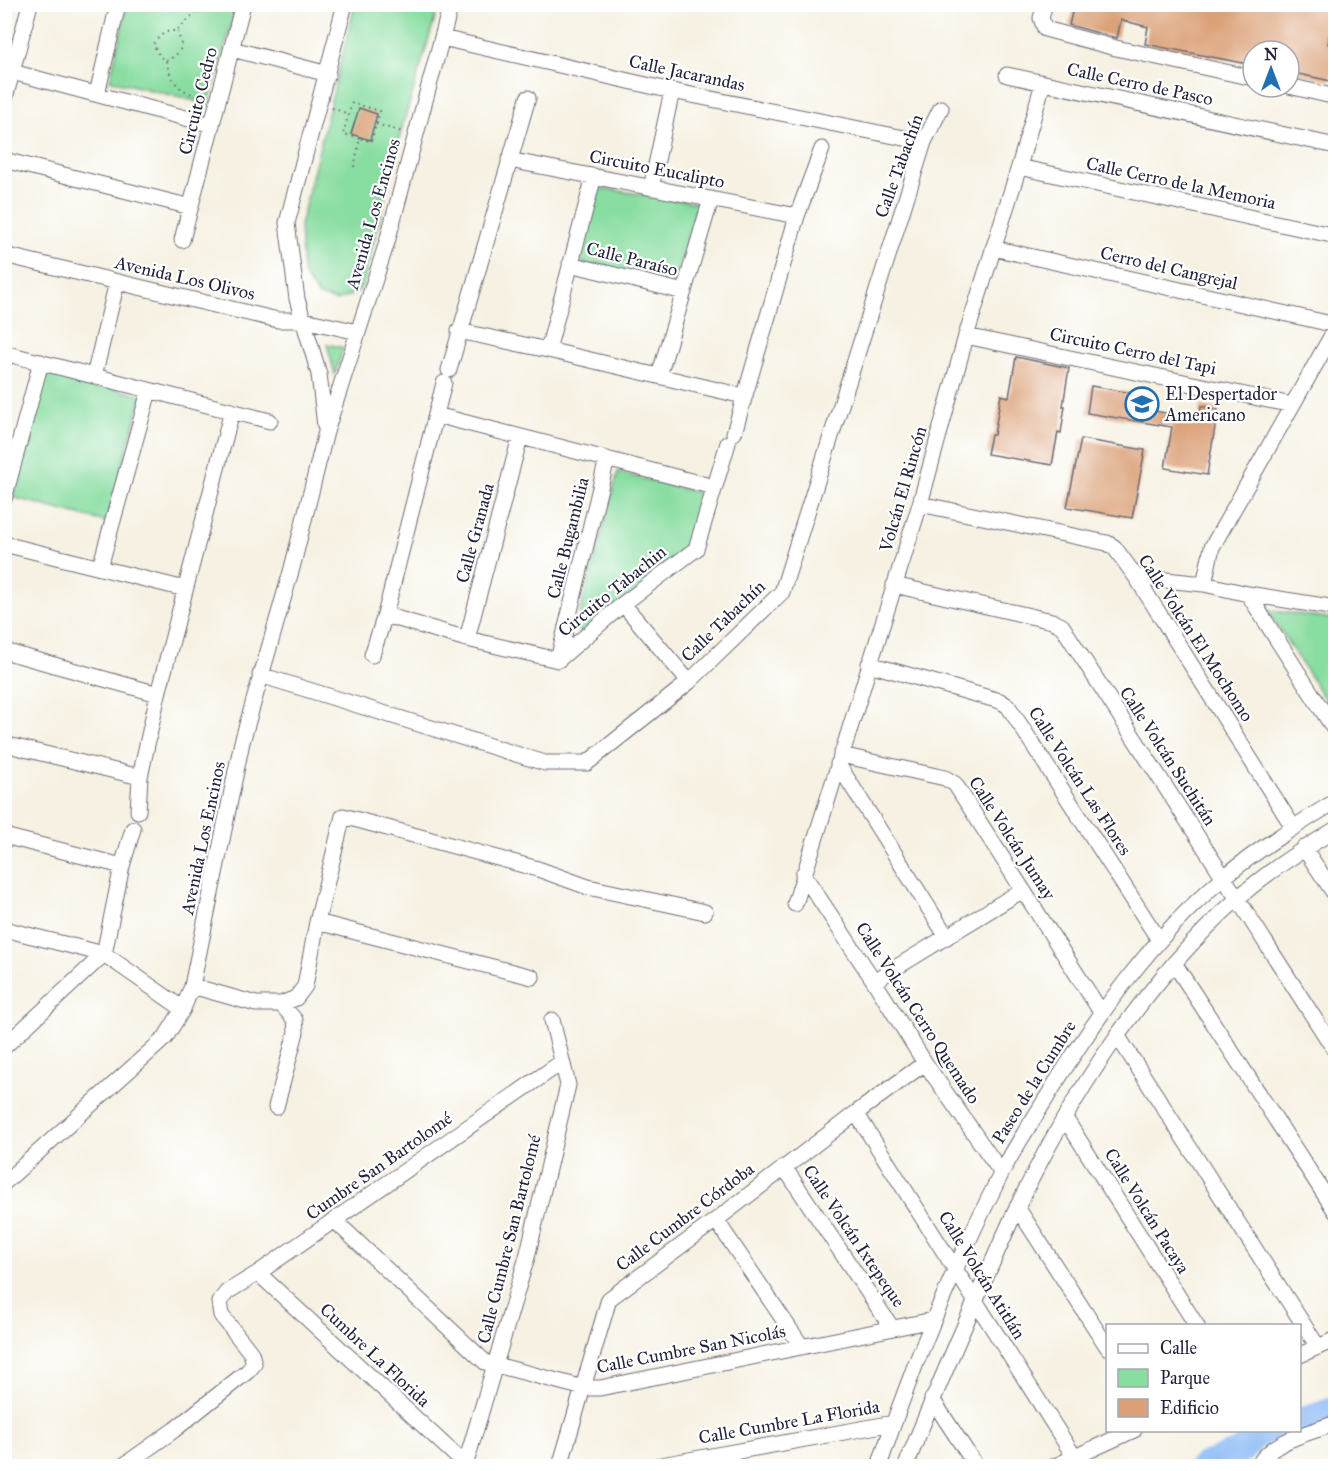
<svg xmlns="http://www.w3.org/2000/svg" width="1340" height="1471" viewBox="0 0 1340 1471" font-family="'IM FELL Great Primer',serif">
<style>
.green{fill:#88dda0;stroke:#55806e;stroke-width:1.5}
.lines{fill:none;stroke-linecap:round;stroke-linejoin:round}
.river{stroke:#8bbaf6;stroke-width:26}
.building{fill:#dba178}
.minor-casing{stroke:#6c6a75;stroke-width:17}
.path{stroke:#6c6a75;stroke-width:2;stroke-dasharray:1.5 4.5;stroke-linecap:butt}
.minor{stroke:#fff;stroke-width:15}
.labels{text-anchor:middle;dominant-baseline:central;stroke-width:4.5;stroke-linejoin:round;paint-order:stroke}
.street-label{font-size:18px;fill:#22223b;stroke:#fff}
.poi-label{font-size:18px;fill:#22223b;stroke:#fff;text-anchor:start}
</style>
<rect width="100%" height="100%" fill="#fff"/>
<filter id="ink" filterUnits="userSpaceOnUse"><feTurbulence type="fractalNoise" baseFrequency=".0167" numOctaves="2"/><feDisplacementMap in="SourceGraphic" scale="12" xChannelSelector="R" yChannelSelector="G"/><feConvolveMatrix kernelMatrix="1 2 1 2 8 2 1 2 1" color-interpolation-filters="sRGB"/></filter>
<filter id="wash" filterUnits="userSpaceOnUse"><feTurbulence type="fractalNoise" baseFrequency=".008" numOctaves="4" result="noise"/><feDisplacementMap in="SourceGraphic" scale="24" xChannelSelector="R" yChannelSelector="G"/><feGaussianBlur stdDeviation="1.35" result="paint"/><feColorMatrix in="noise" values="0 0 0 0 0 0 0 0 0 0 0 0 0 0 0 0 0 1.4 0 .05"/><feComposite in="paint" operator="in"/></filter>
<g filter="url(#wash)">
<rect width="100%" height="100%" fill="#f6f1e2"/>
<path class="green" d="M127 5H237L208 104 110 80Z
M355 5H439L401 131 363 285 356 293 336 301 318 295 303 274 300 226Z
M600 188 698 203 674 286 577 261Z
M327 344 343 348 335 375Z
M46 371 142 396 106 522 12 497Z
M618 472 707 495 690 549 583 634 576 628Z
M1267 610 1335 619V715Z"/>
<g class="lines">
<path class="river" d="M1300 1421 1336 1409
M1202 1466 1241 1451 1257 1435 1270 1430"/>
</g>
<g id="blocks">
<path class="building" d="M1074 4H1335L1328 44 1335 46 1331 81 1289 72V51H1253V65L1145 44 1148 27 1121 20 1117 38 1069 25Z
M359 108 377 114 370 140 351 134Z
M1016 357 1069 368 1063 406H1065L1061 433 1058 432 1052 465 987 454 991 435H994L1001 395 1009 397Z
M1091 386 1156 397 1154 411 1199 419 1201 406 1218 409 1207 475 1165 468 1172 427 1087 413Z
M1081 439 1145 450 1132 518 1067 507Z"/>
</g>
</g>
<g filter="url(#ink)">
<use href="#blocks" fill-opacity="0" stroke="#6c6a75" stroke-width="1.5"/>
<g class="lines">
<defs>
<path id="minor" d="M1045 4 1041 18 1045 29 1116 48 1253 78
M442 38 672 91 924 142
M232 49 328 74
M12 72 212 125
M1007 75 1336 146
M1289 86 1336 97
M97 94 118 4
M4 102 30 4
M4 160 191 207
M509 160 797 216
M1019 167 1336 236
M651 188 672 91
M182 240 243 4
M993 248 1336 325
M4 255 278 320H304L358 332
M570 264 684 292
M459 331 548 350 743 396
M966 336 1292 405
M548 350 594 176
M4 353 270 421
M449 370 528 98
M94 376 117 282
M659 376 711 199
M436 415 714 487
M325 426 319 374 297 299 287 223 345 4
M734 433 797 216 822 149
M4 499 41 362
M920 504 1107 543 1114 547 1136 577 1293 827
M4 544 185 589
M100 567 149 391
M1136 577 1204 584 1248 594 1336 608
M1204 584 1212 547 1336 328
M894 585 1052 621 1062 626 1336 1052
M1248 594 1336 732
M623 604 689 682
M385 615 467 639 558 660
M467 639 520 437
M4 651 158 694
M372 655 385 615 444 383
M558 660 623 604 696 549 728 443
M558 660 607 459
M869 664 1000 701 1008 706 1159 940
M260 675 545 763H587L689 682 782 592 924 142 941 108
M4 744 140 777
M841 755 945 778 955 784 1101 1012
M838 764 947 937
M138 811 140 777 158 694 232 411
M4 836 122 866 104 954 4 1047
M1304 848 1336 896
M122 866 133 829
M803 874 874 981 925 1063 1001 1172
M795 904 920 504 966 336 1019 167 1043 83
M317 922 532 977
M4 929 104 954 183 1009
M1174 963 1336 1212
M874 981 1023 890
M192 986 256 1004H281L296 998 305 986 317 922 343 816 538 869 588 887 705 912
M1117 1035 1318 1347
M276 1107 296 1032 295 1020 281 1004
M856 1113 1075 1458
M1065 1118 1197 1326
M784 1167 892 1328
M4 1183 165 1038 183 1009 192 986 242 742 292 568 326 432 387 242 451 4
M1017 1207 1108 1348
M334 1220 485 1362 584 1388H600L933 1320
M716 1220 802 1347
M258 1273 466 1465
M1300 1355 1336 1339
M932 1399 976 1466
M1263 1458 1279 1466
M123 1466 174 1430 248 1371 254 1364 251 1353 221 1315 219 1302 227 1292 258 1273 562 1062
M465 1466 527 1257 568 1085 552 1020
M560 1466 609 1299 716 1220 856 1113 925 1063
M656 1466 894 1423
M879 1466C912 1366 953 1268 1001 1174 1015 1146 1034 1119 1050 1092 1098 1014 1153 937 1223 878 1258 849 1297 825 1336 801
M906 1466C928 1409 953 1352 978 1295 991 1266 1003 1237 1017 1208 1070 1097 1144 983 1236 900 1265 873 1302 850 1336 829
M1055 1466 1134 1430
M1258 1466C1271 1440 1310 1433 1336 1423"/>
</defs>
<use href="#minor" class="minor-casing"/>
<path class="path" d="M166 61C181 53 185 48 177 32
M203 97C180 92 172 84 166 61L160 57 153 44C159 36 165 30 176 31L195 13 217 4
M332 108 349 114
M376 124 402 132
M354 167 360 138 343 134 352 103 380 111 371 142 360 138"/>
<use href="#minor" class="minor"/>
</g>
</g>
<defs>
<symbol id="school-ring" viewBox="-11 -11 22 22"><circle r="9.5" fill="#fff" stroke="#1f6fb2" stroke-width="1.5"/><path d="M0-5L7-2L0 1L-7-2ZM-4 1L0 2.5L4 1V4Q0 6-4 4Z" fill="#1f6fb2"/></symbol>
</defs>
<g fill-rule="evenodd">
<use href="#school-ring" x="1123" y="385" width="38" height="38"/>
</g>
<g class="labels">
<g class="street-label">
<text transform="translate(687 73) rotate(12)">Calle Jacarandas</text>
<text transform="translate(1140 84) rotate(12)">Calle Cerro de Pasco</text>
<text transform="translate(198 101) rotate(-76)">Circuito Cedro</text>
<text transform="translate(899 166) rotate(-70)">Calle Tabachín</text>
<text transform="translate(657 169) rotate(11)">Circuito Eucalipto</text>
<text transform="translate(1181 183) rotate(12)">Calle Cerro de la Memoria</text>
<text transform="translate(373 214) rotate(-74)">Avenida Los Encinos</text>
<text transform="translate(632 259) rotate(14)">Calle Paraíso</text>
<text transform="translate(1169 268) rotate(13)">Cerro del Cangrejal</text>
<text transform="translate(185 278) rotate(13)">Avenida Los Olivos</text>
<text transform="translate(1133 351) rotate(12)">Circuito Cerro del Tapi</text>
<text transform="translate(903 489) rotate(-74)">Volcán El Rincón</text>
<text transform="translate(475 533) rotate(-75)">Calle Granada</text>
<text transform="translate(568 538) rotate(-76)">Calle Bugambilia</text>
<text transform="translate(612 591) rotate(-39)">Circuito Tabachin</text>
<text transform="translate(723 621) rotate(-44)">Calle Tabachín</text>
<text transform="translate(1196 638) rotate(57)">Calle Volcán El Mochomo</text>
<text transform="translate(1168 756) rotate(57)">Calle Volcán Suchitán</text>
<text transform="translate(1080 781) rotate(57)">Calle Volcán Las Flores</text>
<text transform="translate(203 838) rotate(-78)">Avenida Los Encinos</text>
<text transform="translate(1012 838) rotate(57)">Calle Volcán Jumay</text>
<text transform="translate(918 1013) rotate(57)">Calle Volcán Cerro Quemado</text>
<text transform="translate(1034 1082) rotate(-58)">Paseo de la Cumbre</text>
<text transform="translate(379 1166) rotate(-35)">Cumbre San Bartolomé</text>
<text transform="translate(1147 1211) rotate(58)">Calle Volcán Pacaya</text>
<text transform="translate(685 1217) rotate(-37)">Calle Cumbre Córdoba</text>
<text transform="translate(854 1236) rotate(56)">Calle Volcán Ixtepeque</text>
<text transform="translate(509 1239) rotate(-76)">Calle Cumbre San Bartolomé</text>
<text transform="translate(982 1275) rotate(58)">Calle Volcán Atitlán</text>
<text transform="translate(691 1349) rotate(-11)">Calle Cumbre San Nicolás</text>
<text transform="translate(375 1355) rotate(43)">Cumbre La Florida</text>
<text transform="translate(789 1422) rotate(-10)">Calle Cumbre La Florida</text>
</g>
<g class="poi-label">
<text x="1165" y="394">El Despertador<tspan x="1165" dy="21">Americano</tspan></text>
</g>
</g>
<rect width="1340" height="1471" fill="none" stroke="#fff" stroke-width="24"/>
<rect x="1106" y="1324" width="195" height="108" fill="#ffffff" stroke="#a7a7b1" stroke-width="1.5"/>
<rect x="1118" y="1344" width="30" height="9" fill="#ffffff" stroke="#a7a7b1" stroke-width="1.5"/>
<text x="1160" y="1354" font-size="18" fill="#22223b">Calle</text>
<rect x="1118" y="1369" width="30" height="18" fill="#88dda0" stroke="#a7a7b1" stroke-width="1.5"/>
<text x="1160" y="1384" font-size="18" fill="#22223b">Parque</text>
<rect x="1118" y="1399" width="30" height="18" fill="#dba178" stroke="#a7a7b1" stroke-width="1.5"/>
<text x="1160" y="1414" font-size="18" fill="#22223b">Edificio</text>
<g transform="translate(1271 69)"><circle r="28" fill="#ffffff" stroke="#a7a7b1" stroke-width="1.5"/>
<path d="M0-4.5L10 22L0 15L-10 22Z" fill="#1f6fb2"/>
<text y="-9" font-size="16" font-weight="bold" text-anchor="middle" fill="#22223b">N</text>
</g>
</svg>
